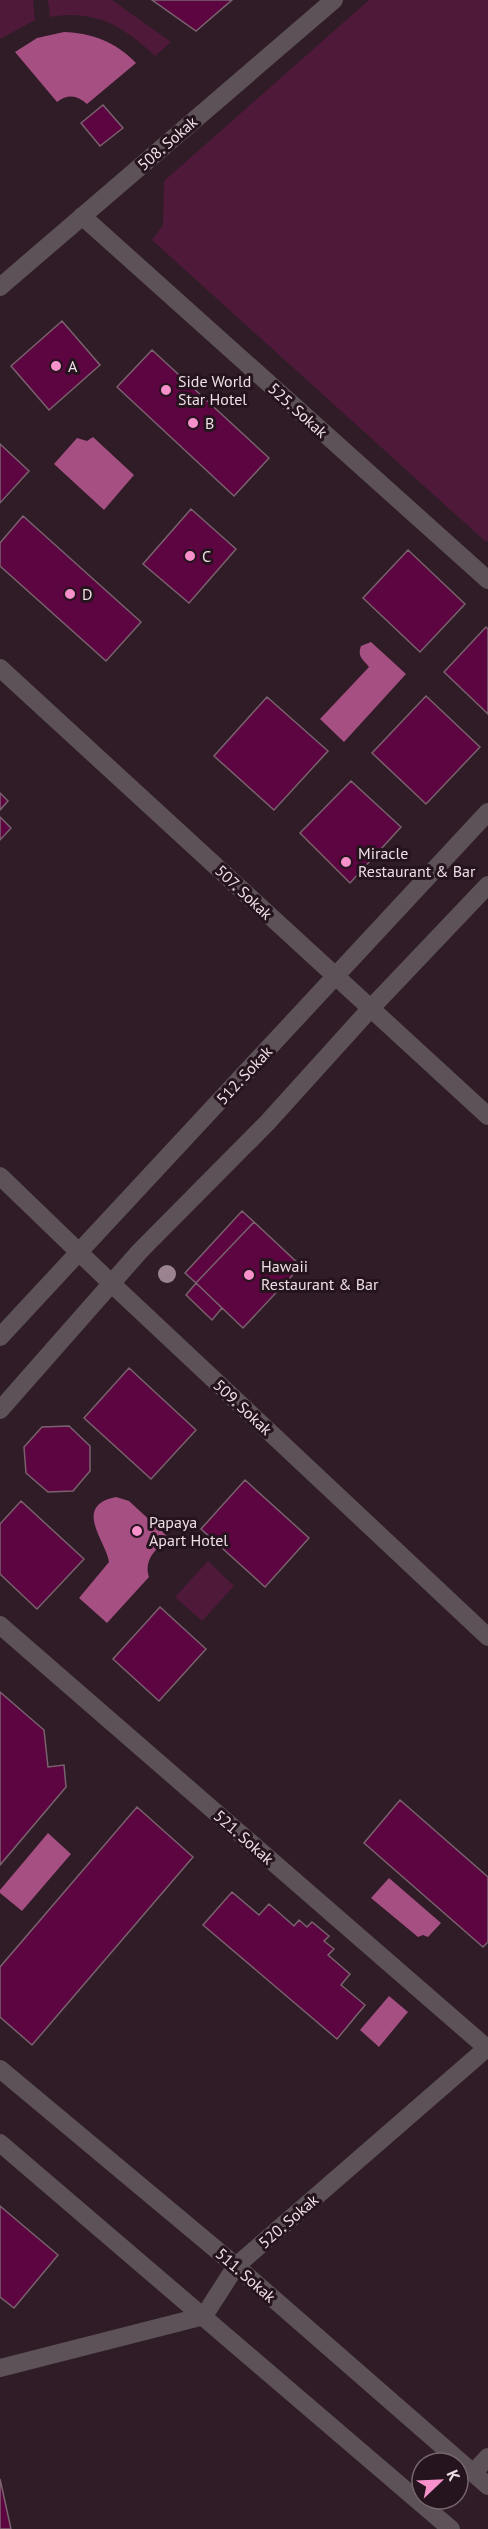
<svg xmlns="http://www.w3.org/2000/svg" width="488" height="2529" viewBox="0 0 488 2529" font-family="'PT Sans',sans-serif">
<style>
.green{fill:#4f1a3a}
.water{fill:#a54f82}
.building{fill:#5c0540;stroke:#79626e;stroke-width:1.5}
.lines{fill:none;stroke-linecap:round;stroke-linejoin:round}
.minor{stroke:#5d5258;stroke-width:18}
.tree{fill:#9b8490}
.poi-dot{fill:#f890cb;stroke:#25131d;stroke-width:2}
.labels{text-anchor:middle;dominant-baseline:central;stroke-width:6;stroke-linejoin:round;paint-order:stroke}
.street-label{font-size:16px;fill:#eddfe6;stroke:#25131d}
.poi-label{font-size:16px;fill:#eddfe6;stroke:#25131d;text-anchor:start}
</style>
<rect width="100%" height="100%" fill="#2f1c26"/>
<path class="green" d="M0 0H33L35 20 0 39Z
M48 0H112L171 42 155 56C123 26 95 9 50 17Z
M369 0H488V540L486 542 152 240 163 225 164 181Z
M208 1561 234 1586 202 1621 175 1597Z"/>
<path class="water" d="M64 32C92 33 116 42 136 63L87 104C77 95 68 94 57 102L15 52 37 38Z
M93 437 134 475 104 510 54 464 77 438 87 441Z
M371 642 406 674 344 742 320 719 369 667C363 659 357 657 361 646Z
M116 1497 129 1501 168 1537C157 1549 143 1559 149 1577L107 1623 79 1598 109 1562C106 1541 72 1506 116 1497Z
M48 1833 71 1854 22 1911 0 1893V1890Z
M389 1878 441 1923 428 1937 423 1935 418 1937 371 1898Z
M389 1996 408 2012 379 2047 360 2030Z"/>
<path class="building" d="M152 0H232L196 31Z
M103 105 123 128 100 146 81 123Z
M62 321 100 365 49 410 11 366Z
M152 350 269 458 234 496 117 387Z
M0 444 29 471 0 503Z
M191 509 236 549 189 603 143 564Z
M23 516 141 622 106 661 0 566V543Z
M408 550 465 604 420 652 363 598Z
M486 627 488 629V714L444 672Z
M426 696 480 747 426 804 372 753Z
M267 697 328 751 274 810 214 756Z
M351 781 401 827 350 883 300 833Z
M0 793 8 801 0 810Z
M0 817 11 828 0 840Z
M242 1211 254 1222 196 1283 185 1273Z
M254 1222 301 1266 243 1328 196 1283Z
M196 1283 222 1308 212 1320 186 1295Z
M129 1368 196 1430 151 1479 84 1418Z
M69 1426 90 1446V1471L73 1491 48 1492 26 1473 24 1447 42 1427Z
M245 1480 309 1538 265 1587 201 1529Z
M21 1501 84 1559 37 1609 0 1574V1524Z
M160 1607 206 1649 159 1701 113 1659Z
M0 1692 44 1730 48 1767 64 1765 66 1787 0 1865Z
M400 1800 488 1877V1942L483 1947 364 1843Z
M137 1807 193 1857 32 2045 0 2017V1967Z
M232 1892 259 1915 269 1904 294 1926 299 1920 307 1927 312 1922 329 1936 324 1941 334 1949 328 1955 350 1974 341 1985 365 2005 337 2039 203 1925Z
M0 2206 58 2255 14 2308 0 2297Z
M0 2479 11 2529H0Z"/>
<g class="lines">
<path class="minor" d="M82 216 488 580
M0 287 334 0
M0 668 488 1116
M0 1176 112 1284 488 1637
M0 1337 488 812
M0 1410 140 1251 267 1123 371 1008 488 885
M0 1625 488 2049
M0 2069 236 2266 488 2486
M0 2143 451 2529
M0 2368 204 2316 236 2266 488 2047
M473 2473 488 2457"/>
</g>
<circle class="tree" cx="167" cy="1274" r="9"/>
<g class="poi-dot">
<circle cx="56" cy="366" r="6"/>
<circle cx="166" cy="390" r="6"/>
<circle cx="193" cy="423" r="6"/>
<circle cx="190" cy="556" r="6"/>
<circle cx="70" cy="594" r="6"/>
<circle cx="346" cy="862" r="6"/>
<circle cx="249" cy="1275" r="6"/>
<circle cx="137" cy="1531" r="6"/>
</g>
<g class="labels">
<g class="street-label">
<text transform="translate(167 143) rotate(-41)">508. Sokak</text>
<text transform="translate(298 410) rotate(42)">525. Sokak</text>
<text transform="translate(244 892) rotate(43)">507. Sokak</text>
<text transform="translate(244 1075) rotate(-47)">512. Sokak</text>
<text transform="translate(243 1407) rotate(43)">509. Sokak</text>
<text transform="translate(244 1837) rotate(41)">521. Sokak</text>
<text transform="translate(288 2221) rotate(-41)">520. Sokak</text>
<text transform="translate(246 2275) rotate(41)">511. Sokak</text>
</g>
<g class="poi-label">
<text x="68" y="366">A</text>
<text x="178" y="381">Side World<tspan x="178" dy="18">Star Hotel</tspan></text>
<text x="205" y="423">B</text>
<text x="202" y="556">C</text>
<text x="82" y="594">D</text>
<text x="358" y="853">Miracle<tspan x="358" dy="18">Restaurant &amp; Bar</tspan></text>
<text x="261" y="1266">Hawaii<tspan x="261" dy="18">Restaurant &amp; Bar</tspan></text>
<text x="149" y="1522">Papaya<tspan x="149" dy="18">Apart Hotel</tspan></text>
</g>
</g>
<g transform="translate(440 2481) rotate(67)"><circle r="28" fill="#25131d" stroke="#75656d" stroke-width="1.5"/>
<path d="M0-4.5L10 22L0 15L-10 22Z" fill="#f890cb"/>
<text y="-9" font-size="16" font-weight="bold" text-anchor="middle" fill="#eddfe6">K</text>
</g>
</svg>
